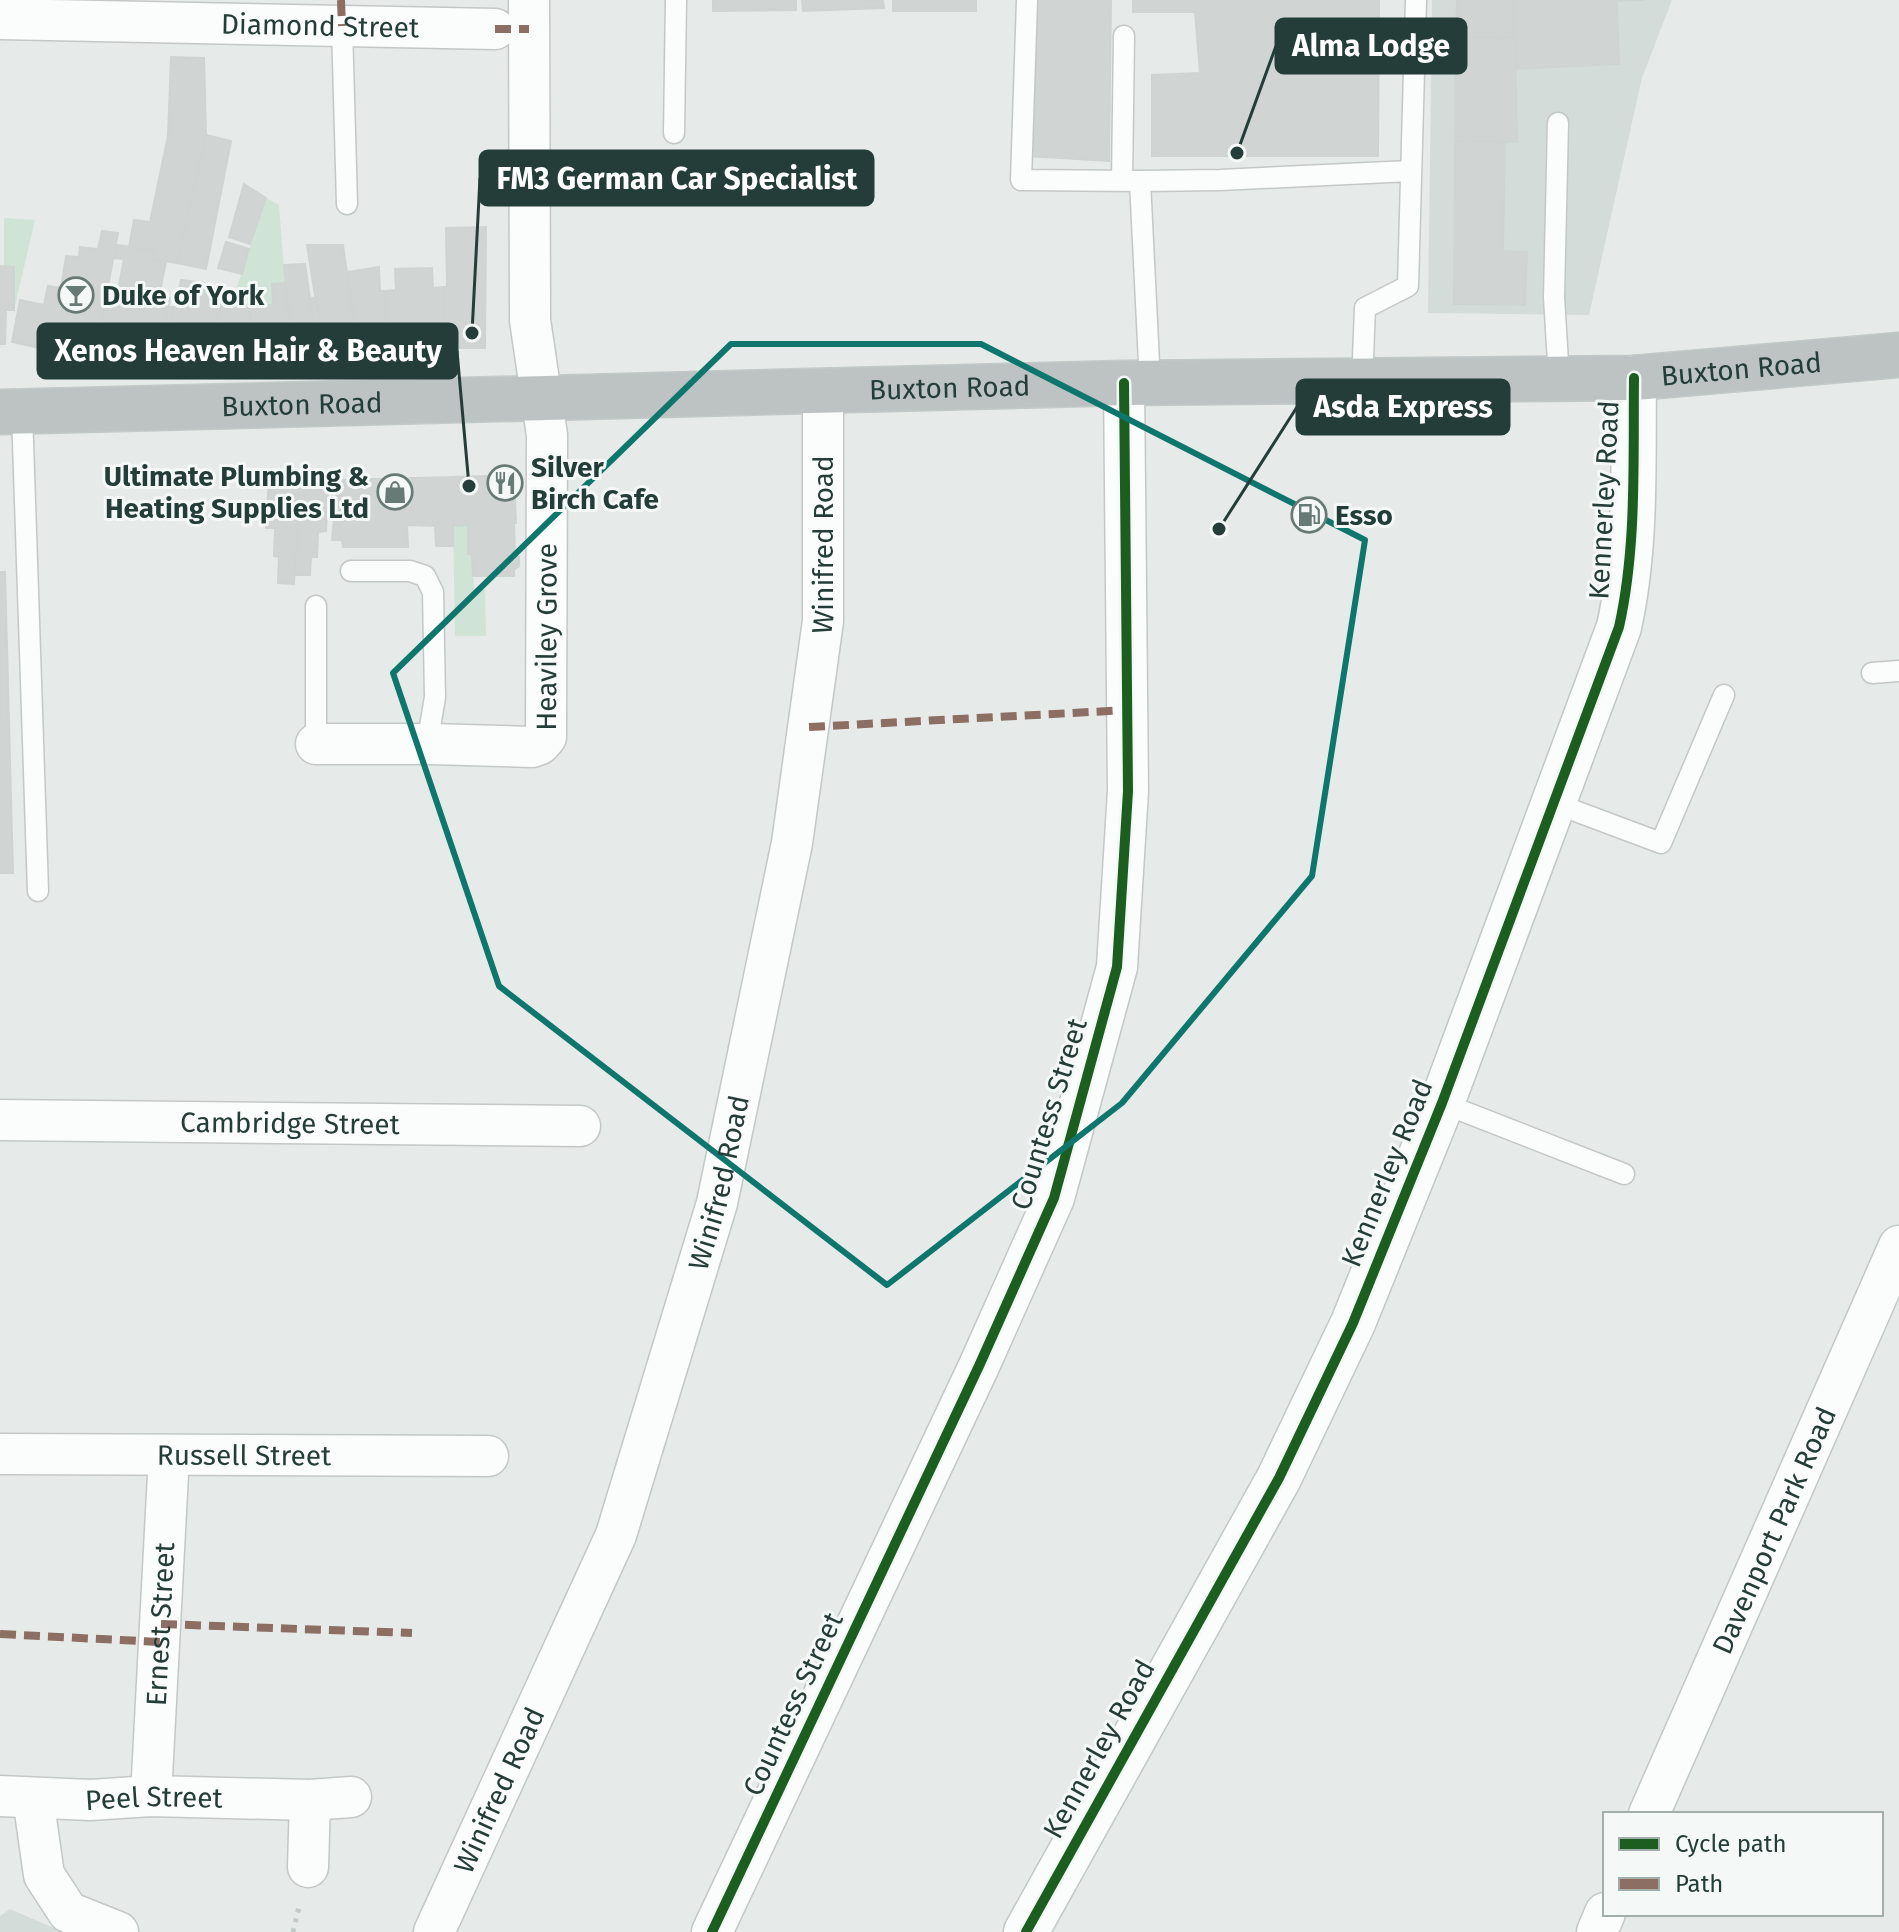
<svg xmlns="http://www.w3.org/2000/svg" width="1899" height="1932" viewBox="0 0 1899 1932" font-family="'Fira Sans',sans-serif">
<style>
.built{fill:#d4dcd9}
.green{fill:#d0e3d7}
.building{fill:#d0d4d3;stroke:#ced4d2;stroke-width:2}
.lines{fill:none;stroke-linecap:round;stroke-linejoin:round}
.lane-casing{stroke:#c3c8c6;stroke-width:23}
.street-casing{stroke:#c3c8c6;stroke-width:43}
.secondary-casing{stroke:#c1c8c6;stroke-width:47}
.highway-casing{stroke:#c2cac8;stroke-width:47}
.path{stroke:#c2cbc8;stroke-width:5;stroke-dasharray:4 6;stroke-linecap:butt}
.lane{stroke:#fbfcfc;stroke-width:20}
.street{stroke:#fbfcfc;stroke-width:40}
.secondary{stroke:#fbfcfc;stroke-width:44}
.highway{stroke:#bcc3c2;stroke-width:44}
.quiet{stroke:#8d6e63;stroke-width:8;stroke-dasharray:16 8;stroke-linecap:butt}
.cycleway-casing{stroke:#f4f9f7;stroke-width:15}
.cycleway{stroke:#1b5e20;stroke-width:10}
.marked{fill:none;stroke:#0f766e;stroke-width:6;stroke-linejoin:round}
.labels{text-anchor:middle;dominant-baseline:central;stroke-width:6;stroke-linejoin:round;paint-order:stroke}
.street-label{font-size:28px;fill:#243d38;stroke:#f4f9f7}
.poi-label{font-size:28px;font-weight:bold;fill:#243d38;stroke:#f4f9f7;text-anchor:start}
.leader{fill:none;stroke:#243d38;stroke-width:3}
.callout-dot{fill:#243d38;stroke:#f4f9f7;stroke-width:3}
.callout{fill:#243d38;stroke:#243d38;stroke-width:3}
.callout-label{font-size:30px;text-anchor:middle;font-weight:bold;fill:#fff}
</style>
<rect width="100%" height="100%" fill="#e6ebe9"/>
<path class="built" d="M1432 0H1672L1642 78 1589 315 1428 313Z
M10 1909 63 1932H0V1916Z"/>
<path class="green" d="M266 198 279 205 285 283 272 284 273 305H234L236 290Z
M4 218 35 220 14 310V267L4 266Z
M468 525V553L472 554 474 589H485L486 636H455L453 526Z"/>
<path class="building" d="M713 0H796V10L713 11Z
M802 0H883L884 8 803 11Z
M893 0H976V11H893Z
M1031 0H1111L1109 161 1027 156Z
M1133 0H1379L1378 156H1152V75L1200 73 1195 12H1133Z
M1457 0H1514L1515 37 1456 38Z
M1514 0H1644L1617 1 1619 64 1515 69Z
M1515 37 1517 142 1455 141 1456 38Z
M171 57 204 58 206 135 177 263 152 259 154 250 129 247 134 220 150 222 168 136Z
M206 135 231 141 206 269 177 263Z
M1455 141 1505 142 1503 251 1527 252 1525 305 1454 304Z
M244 184 266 198 250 244 229 237Z
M486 227 485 348H444L443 287H447L446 228Z
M102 231 118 233 94 360 12 342 20 300 44 305 48 286 61 288 66 256 79 257 80 247 98 249Z
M226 242 249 249 242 274 218 268Z
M117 245 154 250 152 259 166 262 159 296 170 298 159 358H95L108 289 118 291 124 259 114 258Z
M307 245H343L358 351 324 353Z
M305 264 318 353 293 355 284 265Z
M0 266 14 267V310H6L5 344H0Z
M379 267 380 291H386L387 349 358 351 347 272Z
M432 268 433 288 443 287 444 348 387 349 386 291 396 290 395 269Z
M181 280 204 283V292L216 291 220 357 166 358 173 307H175Z
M285 283 293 355 259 357 255 305H273L272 284Z
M236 290 234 305H250L254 357H220L216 291Z
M316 297 324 353H318L310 298Z
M250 305H255L259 357H254Z
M168 307H173L166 358H159Z
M510 475 514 477 516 523H514L515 554 519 557V566L514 570V576H473L472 554H485V476Z
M485 476V554H468V525L453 526V477Z
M269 477 300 478 294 584 278 583 279 557 274 556 275 528H266Z
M453 477V546H436L435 526 407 525 408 547H343L342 540H332L338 480Z
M300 478 329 479 326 531 318 532 317 557H311L310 575H295Z
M0 572H5L13 873H0Z"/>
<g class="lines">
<defs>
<path id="lane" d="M1027 0 1021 180 1140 181 1150 383
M342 26 347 204
M1558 123 1554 297 1559 379
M674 133 676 0
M1122 181 1124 36
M1140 181 1220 180 1410 171
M1362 382 1365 308 1408 286 1416 0
M22 412 38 891
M351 571H410L425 576 433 592 435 697 430 727V744
M316 606V744
M1872 673 1899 671
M1554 803 1661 843 1724 695
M1442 1103 1624 1174"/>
<g id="street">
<path id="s1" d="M0 19 495 29"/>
<path id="s2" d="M316 744H430L532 747 540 744 546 737 547 435 530 320 529 0"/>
<path id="s3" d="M0 1120 580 1126"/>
<path id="s4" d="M0 1454 488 1456"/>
<path id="s5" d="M0 1796 90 1800 151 1796 310 1800 351 1797"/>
<path id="s6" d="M151 1796 169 1455"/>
<path d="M33 1798 44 1875 68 1912 118 1932"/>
<path id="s7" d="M1649 1814 1899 1246"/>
<path d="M308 1867 310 1800"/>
<path id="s8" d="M434 1932 616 1535 717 1203 792 843 823 621V390"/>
<path d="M712 1932 979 1366 1054 1198 1117 967 1128 791 1124 383"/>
<path d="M1597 1932 1605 1913"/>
</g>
<path id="secondary" d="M1026 1932 1279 1478 1353 1323 1442 1103 1619 627C1637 546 1633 461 1634 378"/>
<g id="highway">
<path id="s9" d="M0 412 1124 383 1634 378 1899 355"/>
</g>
</defs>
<use href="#lane" class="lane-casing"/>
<use href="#street" class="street-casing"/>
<use href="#secondary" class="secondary-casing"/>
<use href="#highway" class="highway-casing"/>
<path class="path" d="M293 1932 300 1903"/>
<use href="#lane" class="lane"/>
<use href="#street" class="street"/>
<use href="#secondary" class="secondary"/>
<use href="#highway" class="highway"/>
<path class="quiet" d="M341 0 342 26
M495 29H529
M809 727 1128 710
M161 1624 412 1633
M0 1634 160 1642"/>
<defs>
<path id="cycleway" d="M712 1932 979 1366 1054 1198 1117 967 1128 791 1124 383
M1026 1932 1279 1478 1353 1323 1442 1103 1619 627C1637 546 1633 461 1634 378"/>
</defs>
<use href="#cycleway" class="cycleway-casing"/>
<use href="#cycleway" class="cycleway"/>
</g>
<path class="marked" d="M731 344H981L1365 540 1312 876 1122 1103 887 1285 499 986 393 673Z"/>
<defs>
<symbol id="bar-ring" viewBox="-11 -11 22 22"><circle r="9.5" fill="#f4f9f7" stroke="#687a76" stroke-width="1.5"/><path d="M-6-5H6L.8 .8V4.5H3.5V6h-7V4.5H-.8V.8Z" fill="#687a76"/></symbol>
<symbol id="restaurant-ring" viewBox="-11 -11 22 22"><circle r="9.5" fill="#f4f9f7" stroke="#687a76" stroke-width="1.5"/><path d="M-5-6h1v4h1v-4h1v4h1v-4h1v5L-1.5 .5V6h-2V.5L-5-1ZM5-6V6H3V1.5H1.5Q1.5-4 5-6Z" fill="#687a76"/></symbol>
<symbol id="shop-ring" viewBox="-11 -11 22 22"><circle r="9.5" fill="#f4f9f7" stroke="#687a76" stroke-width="1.5"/><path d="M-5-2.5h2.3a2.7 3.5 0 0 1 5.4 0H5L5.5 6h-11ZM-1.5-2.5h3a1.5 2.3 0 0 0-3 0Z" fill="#687a76"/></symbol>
<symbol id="fuel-ring" viewBox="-11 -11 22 22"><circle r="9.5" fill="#f4f9f7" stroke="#687a76" stroke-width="1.5"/><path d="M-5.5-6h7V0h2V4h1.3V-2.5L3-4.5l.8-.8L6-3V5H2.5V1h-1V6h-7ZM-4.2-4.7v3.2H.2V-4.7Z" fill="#687a76"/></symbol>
</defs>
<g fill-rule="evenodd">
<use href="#bar-ring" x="56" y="275" width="40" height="40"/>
<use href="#restaurant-ring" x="485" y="463" width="40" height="40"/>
<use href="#shop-ring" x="375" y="472" width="40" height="40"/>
<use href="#fuel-ring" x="1289" y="495" width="40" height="40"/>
</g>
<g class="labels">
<g class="street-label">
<text stroke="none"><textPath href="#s1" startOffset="320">Diamond Street</textPath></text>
<text stroke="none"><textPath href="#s9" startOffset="1742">Buxton Road</textPath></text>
<text stroke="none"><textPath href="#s9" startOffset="950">Buxton Road</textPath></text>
<text stroke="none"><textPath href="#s9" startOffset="302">Buxton Road</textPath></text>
<text transform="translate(1604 500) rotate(-87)">Kennerley Road</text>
<text stroke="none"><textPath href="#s8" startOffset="1452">Winifred Road</textPath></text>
<text stroke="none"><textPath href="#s2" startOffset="334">Heaviley Grove</textPath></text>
<text transform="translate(1049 1114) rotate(-73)">Countess Street</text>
<text stroke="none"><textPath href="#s3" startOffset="290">Cambridge Street</textPath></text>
<text transform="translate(1387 1173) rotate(-68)">Kennerley Road</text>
<text stroke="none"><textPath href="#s8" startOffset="804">Winifred Road</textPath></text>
<text stroke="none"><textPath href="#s4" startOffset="244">Russell Street</textPath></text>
<text stroke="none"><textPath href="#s7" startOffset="310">Davenport Park Road</textPath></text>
<text stroke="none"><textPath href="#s6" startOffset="172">Ernest Street</textPath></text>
<text transform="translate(793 1704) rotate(-65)">Countess Street</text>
<text transform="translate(1099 1749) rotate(-61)">Kennerley Road</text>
<text stroke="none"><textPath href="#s8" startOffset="156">Winifred Road</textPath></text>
<text stroke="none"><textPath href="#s5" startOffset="154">Peel Street</textPath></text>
</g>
<g class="poi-label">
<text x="102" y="295">Duke of York</text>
<text x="531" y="467">Silver<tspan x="531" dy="32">Birch Cafe</tspan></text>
<text x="369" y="476" text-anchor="end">Ultimate Plumbing &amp;<tspan x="369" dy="32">Heating Supplies Ltd</tspan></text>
<text x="1335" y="515">Esso</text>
</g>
</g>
<path class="leader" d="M1237 153L1276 46M472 333L480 178M469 486L457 351M1219 529L1297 407"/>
<g class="callout-dot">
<circle cx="1237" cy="153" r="8"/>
<circle cx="472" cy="333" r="8"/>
<circle cx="469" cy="486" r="8"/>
<circle cx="1219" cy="529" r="8"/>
</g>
<g class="callout">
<rect x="1276" y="19" width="190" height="54" rx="8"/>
<rect x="480" y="151" width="393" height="54" rx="8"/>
<rect x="38" y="324" width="419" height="54" rx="8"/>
<rect x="1297" y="380" width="212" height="54" rx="8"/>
</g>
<g class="callout-label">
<text x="1371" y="56">Alma Lodge</text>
<text x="677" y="189">FM3 German Car Specialist</text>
<text x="248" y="361">Xenos Heaven Hair &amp; Beauty</text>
<text x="1403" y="417">Asda Express</text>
</g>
<rect x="1603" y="1812" width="280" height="104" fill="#f4f9f7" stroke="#a1aeab" stroke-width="2"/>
<rect x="1619" y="1838" width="40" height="12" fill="#1b5e20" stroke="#a1aeab" stroke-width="2"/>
<text x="1675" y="1852" font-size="24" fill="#243d38">Cycle path</text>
<rect x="1619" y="1878" width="40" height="12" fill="#8d6e63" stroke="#a1aeab" stroke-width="2"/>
<text x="1675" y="1892" font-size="24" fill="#243d38">Path</text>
</svg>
